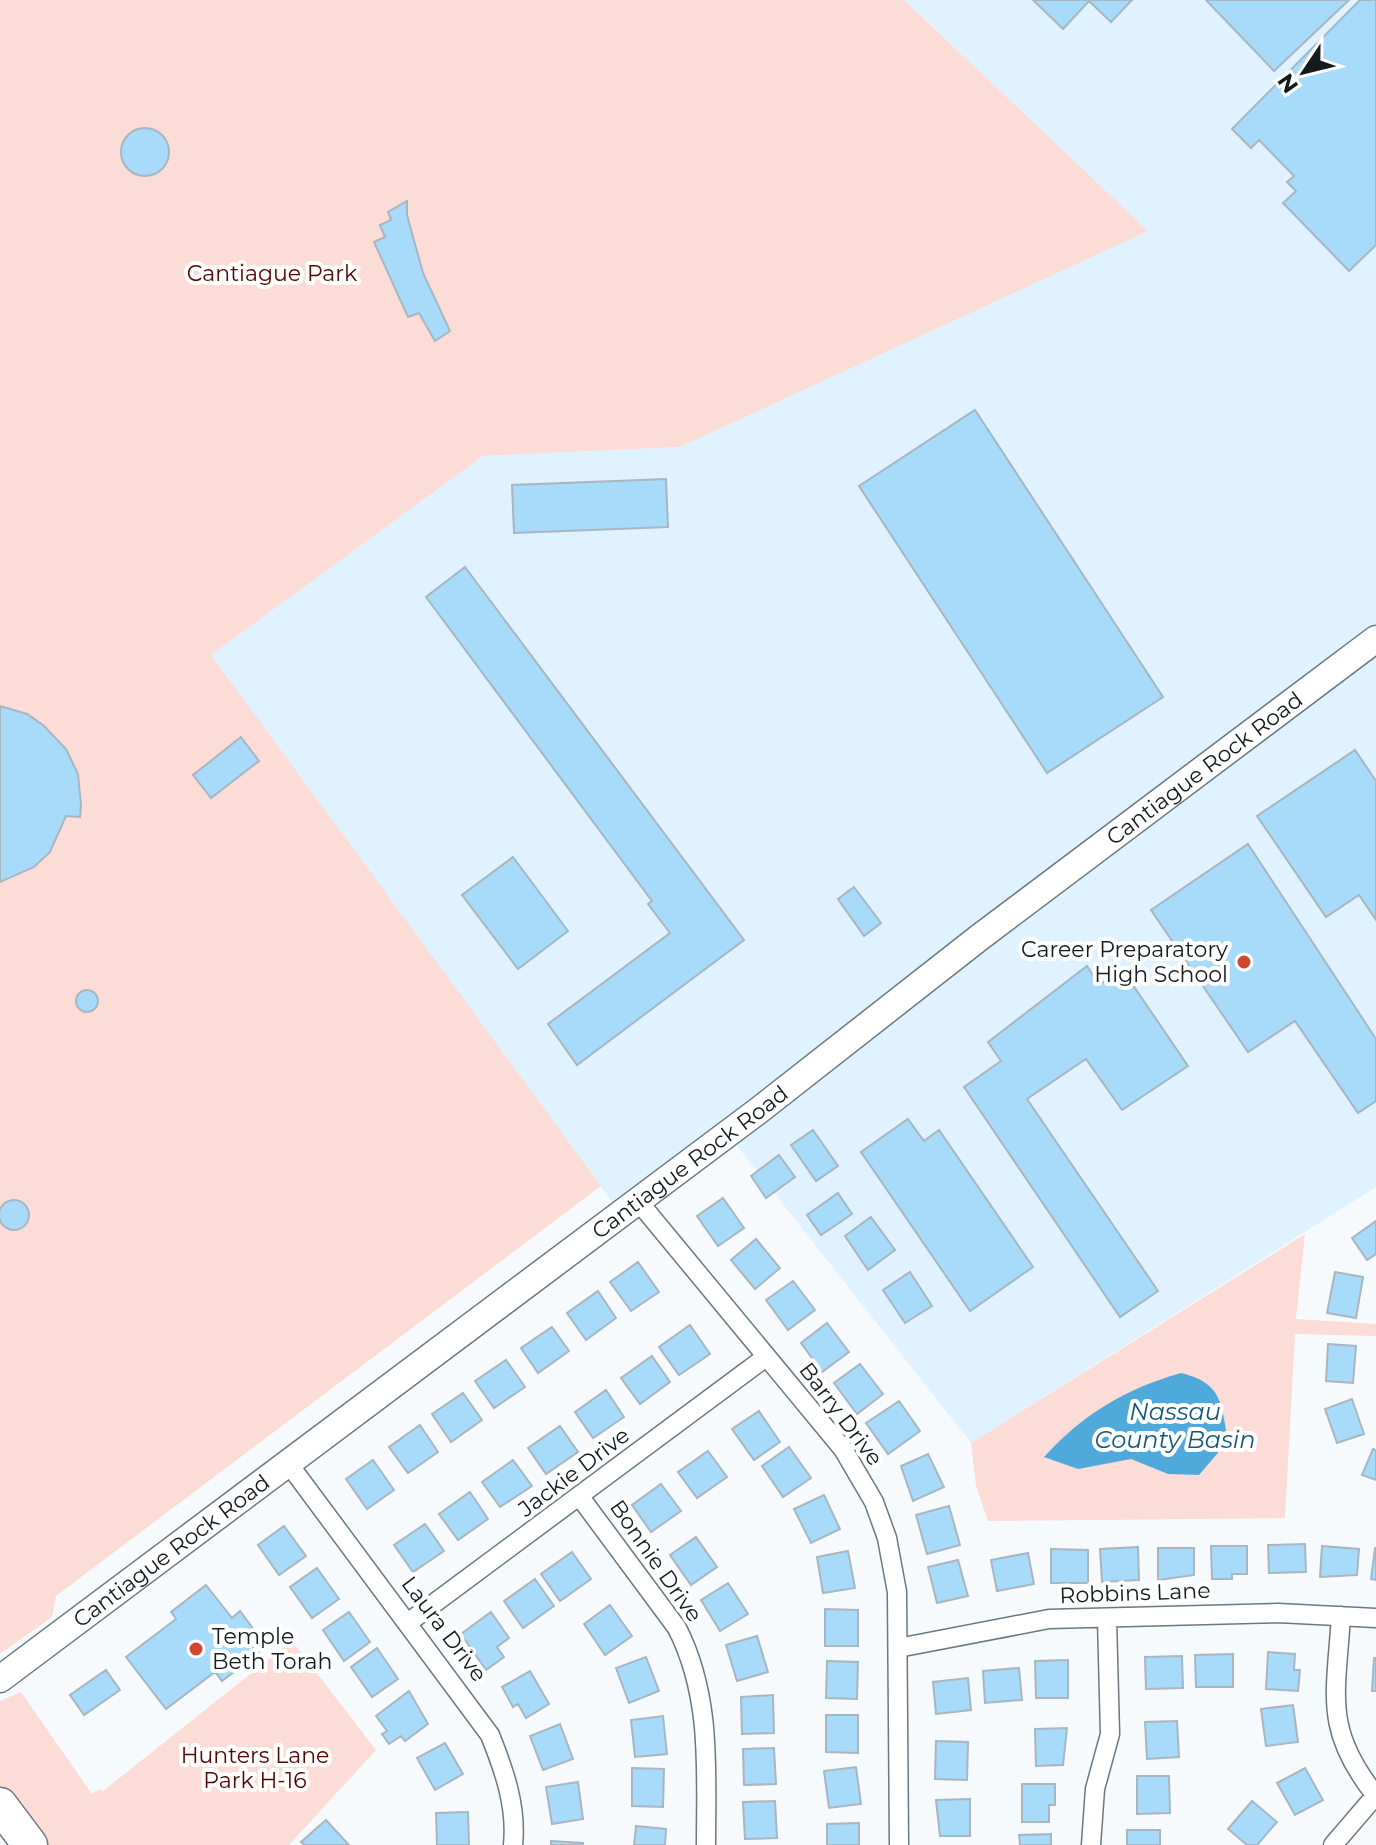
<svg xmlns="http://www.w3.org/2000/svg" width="1376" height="1845" viewBox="0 0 1376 1845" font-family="Montserrat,sans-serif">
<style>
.built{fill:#e0f2ff}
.green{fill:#fcdcd6}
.water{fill:#50a9db}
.building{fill:#a8daf9;stroke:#a7b6c0;stroke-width:2}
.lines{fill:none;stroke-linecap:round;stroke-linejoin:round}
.minor-casing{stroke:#6a7881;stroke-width:21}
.secondary-casing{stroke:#6a7881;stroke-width:29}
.motorway-casing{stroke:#6a7881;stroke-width:37}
.minor{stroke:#fff;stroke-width:18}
.secondary{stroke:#fff;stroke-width:26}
.motorway{stroke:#fff;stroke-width:34}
.poi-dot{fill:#d1462d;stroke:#fff;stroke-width:3}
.labels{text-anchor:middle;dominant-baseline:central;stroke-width:8;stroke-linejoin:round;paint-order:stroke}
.park-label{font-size:22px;fill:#560500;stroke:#fff}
.street-label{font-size:22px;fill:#141a1e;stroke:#fff}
.poi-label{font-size:22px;fill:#141a1e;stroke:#fff;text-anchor:end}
.water-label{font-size:24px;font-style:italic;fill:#13587a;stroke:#fff}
</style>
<rect width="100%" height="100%" fill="#f7fafc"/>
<path class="built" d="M904 0H1376V1187L971 1443 720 1124 612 1202 210 655 483 456 680 447 1147 231Z"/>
<path class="green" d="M0 0H904L1148 231 680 447 483 456 211 655 601 1186 56 1596 52 1617 0 1654Z
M1305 1234 1296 1319 1376 1324V1336L1295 1334 1285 1518 988 1521 976 1486 971 1443Z
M292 1641 376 1750 289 1845H45L0 1788V1701L21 1692 92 1794 99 1789 103 1791Z"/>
<path class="water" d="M1181 1373C1223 1383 1221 1404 1228 1441L1199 1475 1168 1474 1131 1459 1078 1469 1044 1457C1083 1414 1125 1389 1181 1373Z"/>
<path class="building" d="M1033 0H1132L1111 22 1089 1 1063 29Z
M1206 0H1349L1274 71Z
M1360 0H1376V245L1349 271 1283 203 1296 191 1287 182 1294 176 1259 140 1251 148 1232 129Z
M121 152a24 24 0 1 1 48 0a24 24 0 1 1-48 0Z
M407 201V215L423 273 450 331 435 341 419 313 408 317 374 242 385 237 380 225 391 220 388 212Z
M975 410 1163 697 1047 773 859 486Z
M666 479 668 527 514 533 512 485Z
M465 567 744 940 577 1065 548 1024 670 933 648 904 652 901 426 597Z
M0 706 27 714 43 725 66 749 78 774 81 805 80 817 66 816 50 852 34 867 0 882Z
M241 737 259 761 211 798 193 775Z
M1355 750 1376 781V920L1359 895 1326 917 1257 816Z
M1248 844 1376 1039V1101L1358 1113 1295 1021 1248 1052 1151 910Z
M513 857 568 931 518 969 462 895Z
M854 887 881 923 864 936 838 899Z
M1087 966 1099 985 1122 969 1188 1066 1122 1110 1086 1059 1027 1099 1158 1291 1120 1317 964 1087 1001 1061 988 1042Z
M76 1001a11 11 0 1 1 22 0a11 11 0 1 1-22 0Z
M908 1119 924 1141 939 1130 1033 1267 970 1311 861 1152Z
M813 1130 838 1166 816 1181 791 1145Z
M779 1155 795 1177 766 1198 751 1176Z
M838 1193 852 1214 821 1235 807 1215Z
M723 1198 744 1228 718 1246 697 1216Z
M-1 1215a15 15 0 1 1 30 0a15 15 0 1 1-30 0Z
M871 1217 895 1250 868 1270 845 1236Z
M1376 1221V1254L1367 1260 1352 1238Z
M756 1239 780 1268 755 1289 731 1260Z
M638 1262 659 1292 631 1311 610 1282Z
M910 1272 932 1306 905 1323 883 1290Z
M1335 1272 1363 1277 1356 1318 1327 1313Z
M793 1281 815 1310 788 1330 766 1300Z
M598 1291 616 1318 586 1340 567 1313Z
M827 1323 849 1352 822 1372 801 1343Z
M690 1325 710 1354 679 1375 659 1347Z
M552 1327 569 1351 538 1373 521 1348Z
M1328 1344 1356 1346 1353 1383 1326 1381Z
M652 1356 670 1382 640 1404 621 1378Z
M506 1360 525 1387 494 1408 475 1381Z
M860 1364 883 1394 857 1414 834 1383Z
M606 1390 624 1417 593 1438 575 1412Z
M463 1393 482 1420 451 1442 432 1414Z
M1352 1399 1364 1434 1337 1443 1325 1409Z
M899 1401 920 1431 888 1454 866 1423Z
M759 1411 780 1442 754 1460 732 1429Z
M420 1425 438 1452 408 1473 389 1447Z
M560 1426 578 1452 546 1474 528 1448Z
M789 1447 811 1478 783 1497 762 1466Z
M1373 1449 1376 1450V1480L1362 1475Z
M708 1451 727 1477 697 1498 678 1472Z
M928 1454 944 1487 913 1501 901 1466Z
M373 1460 394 1490 367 1509 346 1479Z
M513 1460 532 1486 500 1507 482 1482Z
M661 1484 681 1511 651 1532 632 1505Z
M470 1492 488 1519 458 1540 439 1514Z
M824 1495 840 1529 811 1543 794 1509Z
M949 1506 960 1545 927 1554 916 1515Z
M425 1524 444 1551 413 1572 394 1545Z
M284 1526 306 1556 279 1575 258 1545Z
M696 1537 717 1567 691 1585 670 1555Z
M1305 1544 1306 1572 1269 1573 1268 1545Z
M1211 1546H1247V1574H1232V1579H1212Z
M1322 1546 1359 1549 1357 1575 1320 1577Z
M1138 1547 1139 1580 1102 1582 1100 1549Z
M1158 1548H1194V1575L1158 1580Z
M1375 1548H1376V1580L1371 1579Z
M1051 1549 1088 1550V1583H1051Z
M848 1551 855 1588 823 1593 817 1557Z
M572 1552 591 1579 560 1601 541 1574Z
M1028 1553 1034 1584 997 1591 991 1560Z
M958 1560 968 1596 937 1603 928 1567Z
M317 1568 339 1599 312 1618 290 1587Z
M535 1579 554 1606 523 1628 504 1601Z
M728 1583 748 1614 720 1631 701 1600Z
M206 1585 232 1618 240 1611 260 1638 251 1644 259 1653 222 1681 215 1672 166 1709 126 1657 176 1619 171 1612Z
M610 1605 632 1636 605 1655 584 1624Z
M825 1609 858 1610V1646H825Z
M349 1612 370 1642 344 1661 323 1630Z
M491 1612 509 1638 497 1647 504 1657 486 1670 461 1634Z
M757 1636 768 1672 737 1681 726 1645Z
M377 1648 398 1679 372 1697 351 1667Z
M1268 1652 1295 1654 1294 1670H1300L1298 1691 1266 1689Z
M1233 1654V1687H1196L1195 1655Z
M1182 1656 1183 1688 1146 1689 1145 1657Z
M646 1657 659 1691 629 1703 616 1668Z
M1374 1658H1376V1691H1372Z
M1068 1660V1698H1036L1035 1661Z
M827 1661 858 1662 857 1699 826 1698Z
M1019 1668 1022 1700 985 1703 983 1671Z
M106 1670 120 1690 84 1715 70 1695Z
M530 1671 549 1704 526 1718 518 1704 513 1707 502 1687Z
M968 1678 971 1710 936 1714 933 1682Z
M409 1691 428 1724 405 1741 401 1736 389 1744 382 1734 387 1731 376 1716Z
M773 1695 774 1733 742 1734 741 1697Z
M1293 1705 1298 1742 1266 1746 1261 1709Z
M826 1715H858V1753L826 1752Z
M663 1716 667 1754 635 1757 631 1720Z
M1177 1721 1179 1757 1147 1759 1145 1722Z
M560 1724 573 1759 543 1770 530 1736Z
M1067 1728 1063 1765 1036 1766 1035 1729Z
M936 1741 968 1742 967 1780 935 1779Z
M445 1743 463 1774 435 1790 417 1758Z
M774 1748 776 1784 744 1785 743 1749Z
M856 1767 861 1804 829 1808 824 1771Z
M632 1768 664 1769 663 1807 632 1806Z
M1305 1768 1323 1800 1295 1815 1277 1783Z
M1137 1776H1169L1170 1813 1137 1814Z
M578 1782 583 1819 552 1824 546 1787Z
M1022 1784H1055V1805H1049V1822H1022Z
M970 1799V1836H940L936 1800Z
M775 1801 777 1838 745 1839 743 1802Z
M1252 1801 1277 1822 1257 1845H1247L1228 1829Z
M468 1812 469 1845H437L436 1813Z
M326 1820 349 1845H305L301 1842Z
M859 1823V1845H827V1824Z
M636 1826 666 1829 665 1845H634Z
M1127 1830H1160V1845H1127Z
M1051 1834V1845H1020L1019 1835Z
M551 1841 583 1843V1845H551Z"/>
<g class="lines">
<defs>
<path id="minor" d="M638 1201 843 1449 874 1502 887 1538 897 1592 899 1845
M288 1463 490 1735C504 1770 517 1806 513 1845
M580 1497 677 1628C712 1697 706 1770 706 1845
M1341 1616C1336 1696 1323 1729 1376 1796
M409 1622 766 1357
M898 1648 1049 1619 1278 1613 1376 1618
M1091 1845 1095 1789 1110 1734 1107 1619
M1333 1845 1375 1796"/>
<g id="secondary">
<path id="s1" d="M0 1679 758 1111 980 937 1376 639"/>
</g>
<path id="motorway" d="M0 1805 30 1845"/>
</defs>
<use href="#minor" class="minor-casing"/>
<use href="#secondary" class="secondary-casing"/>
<use href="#motorway" class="motorway-casing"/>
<use href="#minor" class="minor"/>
<use href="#secondary" class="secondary"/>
<use href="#motorway" class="motorway"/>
</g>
<g class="poi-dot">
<circle cx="1244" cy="962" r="8"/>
<circle cx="196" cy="1649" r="8"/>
</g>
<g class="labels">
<g class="park-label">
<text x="272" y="273">Cantiague Park</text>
<text x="255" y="1755">Hunters Lane<tspan x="255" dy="25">Park H-16</tspan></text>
</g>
<g class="street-label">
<text stroke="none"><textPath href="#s1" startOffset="1510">Cantiague Rock Road</textPath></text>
<text stroke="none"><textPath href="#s1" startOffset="862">Cantiague Rock Road</textPath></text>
<text transform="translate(841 1414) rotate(53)">Barry Drive</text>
<text transform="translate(574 1472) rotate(-37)">Jackie Drive</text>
<text stroke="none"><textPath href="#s1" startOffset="214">Cantiague Rock Road</textPath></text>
<text transform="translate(656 1561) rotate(55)">Bonnie Drive</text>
<text transform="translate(1135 1593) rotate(-2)">Robbins Lane</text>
<text transform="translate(444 1629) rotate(53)">Laura Drive</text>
</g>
<g class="poi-label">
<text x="1228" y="949">Career Preparatory<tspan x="1228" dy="25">High School</tspan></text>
<text x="212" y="1636" text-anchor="start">Temple<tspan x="212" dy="25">Beth Torah</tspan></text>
</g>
<g class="water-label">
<text x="1175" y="1411">Nassau<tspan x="1175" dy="28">County Basin</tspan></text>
</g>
</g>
<g transform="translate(1304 72) rotate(235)" stroke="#ffffff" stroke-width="6" paint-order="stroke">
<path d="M0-6L14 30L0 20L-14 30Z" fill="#141a1e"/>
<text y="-12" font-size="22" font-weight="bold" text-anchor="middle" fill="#141a1e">N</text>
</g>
</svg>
